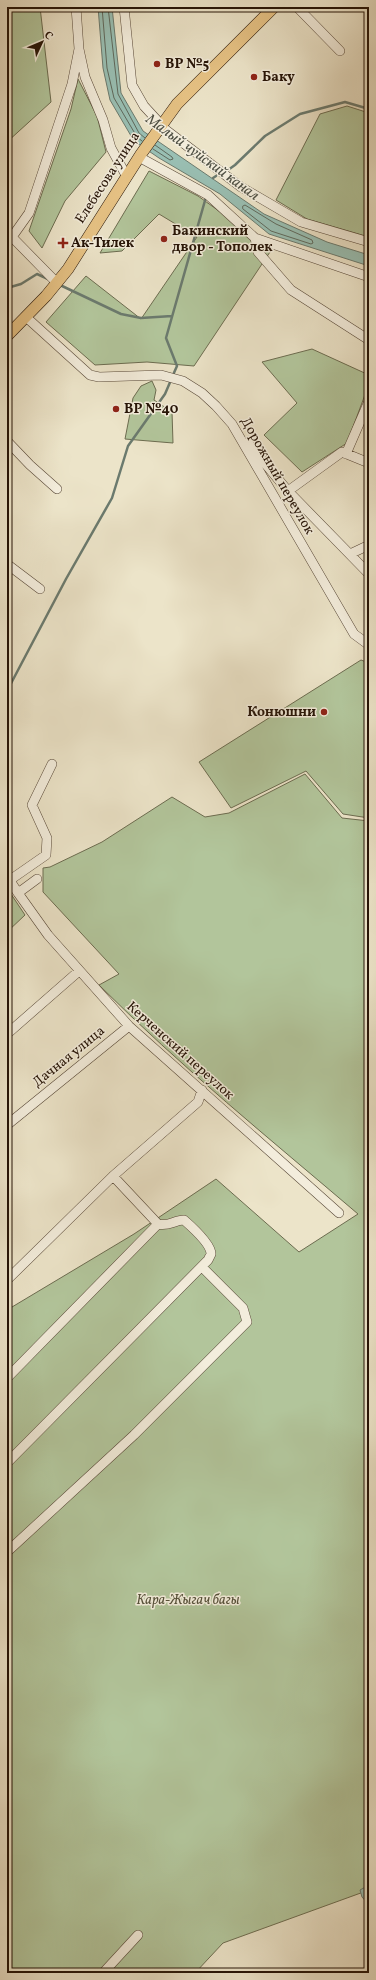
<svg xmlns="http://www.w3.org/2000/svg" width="376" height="1980" viewBox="0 0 376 1980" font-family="Vollkorn,serif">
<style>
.green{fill:#b2c59b;stroke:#6c6c50}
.water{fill:#99bfb3;stroke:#6b7a6e}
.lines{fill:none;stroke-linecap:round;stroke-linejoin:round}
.shore{stroke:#5f695c;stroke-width:1}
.stream{stroke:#6b7a6e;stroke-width:2.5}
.minor-casing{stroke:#574737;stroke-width:10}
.major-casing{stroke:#251306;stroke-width:12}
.minor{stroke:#f3eddc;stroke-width:9}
.major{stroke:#e6c284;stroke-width:11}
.poi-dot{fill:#8f2418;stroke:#f3eddc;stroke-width:1.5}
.labels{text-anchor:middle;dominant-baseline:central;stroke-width:3;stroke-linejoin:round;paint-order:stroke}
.poi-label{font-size:14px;font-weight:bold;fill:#251306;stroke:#f3eddc;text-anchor:start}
.street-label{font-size:14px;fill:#251306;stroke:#f3eddc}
.park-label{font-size:14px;font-style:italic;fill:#56513a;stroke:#f3eddc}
.water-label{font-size:15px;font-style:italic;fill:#4e4f43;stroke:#f3eddc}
</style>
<rect width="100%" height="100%" fill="#ece4c9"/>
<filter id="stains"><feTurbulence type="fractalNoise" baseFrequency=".005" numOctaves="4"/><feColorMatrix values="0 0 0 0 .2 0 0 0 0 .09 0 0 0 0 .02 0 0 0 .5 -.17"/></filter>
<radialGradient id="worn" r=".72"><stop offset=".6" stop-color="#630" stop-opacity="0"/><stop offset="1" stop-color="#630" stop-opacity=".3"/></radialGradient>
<path class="green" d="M7 7H40L51 102 7 142Z
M78 79 97 116 106 152 65 201 42 248 29 231 71 109Z
M347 106 369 113V237L307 219 276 200 320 114Z
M149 171 198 196 272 249 194 366 147 362 95 365 46 322 86 276 141 319 197 237 159 214 122 251 100 253Z
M312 349 369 375V384L347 443 302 472 264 435 297 403 262 362Z
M152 381 156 390 154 400 172 412 173 443 125 439 133 398 141 386Z
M361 660 369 663V818L343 814 306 771 231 808 199 762Z
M305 774 342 818 369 821V1890L223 1943 195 1973H7V1310L134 1234 216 1179 299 1252 358 1214C270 1139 181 1067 99 985L119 974 43 892V868L50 867 102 842 172 797 205 817 229 813Z
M7 888 25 915 7 932Z"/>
<path class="water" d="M98 7H112L121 93 143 131 264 214 327 242 369 255V266L269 234 220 194 159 158 134 141 110 100 103 68Z
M369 1885V1905L362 1897 360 1890Z"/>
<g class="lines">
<path class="shore" d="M102 7 107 68 114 98 137 137 142 141
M108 7 118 94 139 133 145 138
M153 149 170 160 173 159 172 157 155 145
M243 206 245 205 276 224 312 240 313 243 311 244 271 231 243 209Z"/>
<path class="stream" d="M228 170 235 165 265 136 300 114 345 102 369 109
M213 178 216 176
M60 285 121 314 141 318 172 316
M7 288 21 284 37 274 48 279
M173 375 177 366 166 338 206 197
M7 691 66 579 112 498 128 446 165 394 171 380"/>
<defs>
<path id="minor" d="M76 7 79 49 85 77 103 120 111 148 127 177
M124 7 132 85 144 106 166 130 241 187 301 222 369 242
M297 7 340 51
M139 157 208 195 255 238 369 277
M7 232 57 283
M12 237 29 213 72 84 79 49
M255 238 258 252 291 290 369 340
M26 317 90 375 99 377 161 375 183 381 202 393 216 406 232 424 354 634 369 645
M7 441 30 465 57 489
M248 443 288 491 369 574
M346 454 369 401
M288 491 342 452 369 463
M350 554 369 545
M7 564 40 589
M7 876 18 893 37 879
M10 880 46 855 47 838 32 805 52 764
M18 893 48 935 129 1026 339 1213
M7 1034 79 971
M7 1125 129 1026
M7 1280 113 1176 198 1102 202 1090
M7 1378 158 1224 113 1176
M7 1463 208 1260 211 1254C211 1244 192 1227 184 1220 174 1220 169 1227 158 1224
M7 1552 134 1435 247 1322 243 1308 202 1267
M103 1973 138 1935"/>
<path id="major" d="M7 336 46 296 68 269 141 154 177 104 274 7"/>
</defs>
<use href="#minor" class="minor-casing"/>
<use href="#major" class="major-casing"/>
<use href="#minor" class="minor"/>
<use href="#major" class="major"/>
</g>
<g class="poi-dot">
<circle cx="157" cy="64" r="4"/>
<circle cx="254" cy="77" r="4"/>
<circle cx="164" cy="239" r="4"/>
<path d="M61 237h4v4h4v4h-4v4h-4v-4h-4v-4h4z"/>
<circle cx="116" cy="409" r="4"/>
<circle cx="324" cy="712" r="4"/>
</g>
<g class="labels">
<g class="poi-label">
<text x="165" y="64">BP №5</text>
<text x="262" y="77">Баку</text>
<text x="172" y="231">Бакинский<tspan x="172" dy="16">двор - Тополек</tspan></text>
<text x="71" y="243">Ак-Тилек</text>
<text x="124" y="409">BP №40</text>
<text x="316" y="712" text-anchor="end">Конюшни</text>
</g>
<g class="street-label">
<text transform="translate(108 178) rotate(-57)">Елебесова улица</text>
<text transform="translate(277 476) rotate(60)">Дорожный переулок</text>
<text transform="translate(180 1051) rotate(42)">Керченский переулок</text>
<text transform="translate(69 1057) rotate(-39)">Дачная улица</text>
</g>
<g class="park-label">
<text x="188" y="1600">Кара-Жыгач багы</text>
</g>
<g class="water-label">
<text transform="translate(202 158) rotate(36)">Малый чуйский канал</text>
</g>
</g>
<rect width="376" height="1980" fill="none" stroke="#ece4c9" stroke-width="24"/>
<rect x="8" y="8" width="360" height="1964" fill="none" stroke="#251306" stroke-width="2"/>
<rect x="12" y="12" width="352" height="1956" fill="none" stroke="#251306"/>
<g transform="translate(42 42) rotate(46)" stroke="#f3eddc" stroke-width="3" paint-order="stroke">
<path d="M0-3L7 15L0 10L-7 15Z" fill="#251306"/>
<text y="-6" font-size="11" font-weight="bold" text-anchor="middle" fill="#251306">С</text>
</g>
<rect width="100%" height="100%" filter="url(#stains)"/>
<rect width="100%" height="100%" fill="url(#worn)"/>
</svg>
